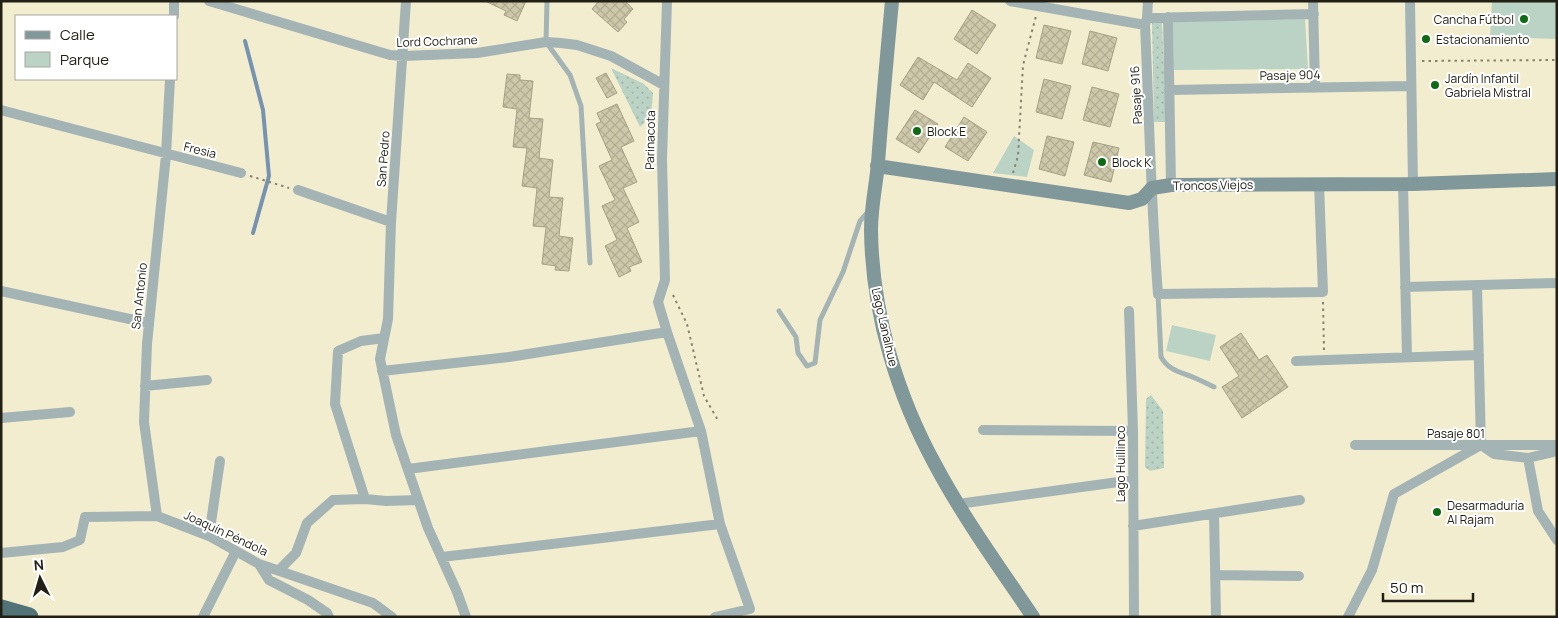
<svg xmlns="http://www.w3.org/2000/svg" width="1558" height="618" viewBox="0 0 1558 618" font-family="Manrope,sans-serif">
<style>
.grass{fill:url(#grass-dots)}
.park{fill:#bbd3c4}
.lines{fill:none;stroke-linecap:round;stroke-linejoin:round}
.stream{stroke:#7693b0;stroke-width:4}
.building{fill:url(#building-cross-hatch);stroke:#a6a085}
.path{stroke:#86826f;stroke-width:2;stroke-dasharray:2.5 4;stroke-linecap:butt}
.lane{stroke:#a4b4b5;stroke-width:5}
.street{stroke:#a4b4b5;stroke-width:10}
.secondary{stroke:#81989b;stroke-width:14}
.highway{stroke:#517377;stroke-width:19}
.poi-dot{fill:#0e6a13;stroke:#fff;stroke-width:2}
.labels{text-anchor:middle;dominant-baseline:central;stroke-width:4;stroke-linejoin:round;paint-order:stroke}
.poi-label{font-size:12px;fill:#222015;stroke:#fff;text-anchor:start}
.street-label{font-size:12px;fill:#222015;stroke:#fff}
</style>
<defs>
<pattern id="grass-dots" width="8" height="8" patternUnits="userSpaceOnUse" patternTransform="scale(1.25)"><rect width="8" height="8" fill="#bbd3c4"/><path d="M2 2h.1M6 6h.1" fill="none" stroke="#a0b5a8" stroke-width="1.8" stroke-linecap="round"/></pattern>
<pattern id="building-cross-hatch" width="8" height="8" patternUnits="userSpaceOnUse" patternTransform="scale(1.25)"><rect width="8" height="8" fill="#cec8ab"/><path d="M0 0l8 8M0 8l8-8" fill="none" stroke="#b1ac92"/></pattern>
</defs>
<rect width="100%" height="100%" fill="#f3edd0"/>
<path class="grass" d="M1152 23H1162L1166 122H1154Z
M611 68 644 84 653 93 651 116 640 127Z
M1151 395 1163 411 1164 468 1150 471 1145 467 1146 399Z"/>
<path class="park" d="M1492 1H1557V39L1490 37Z
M1305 19 1308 69 1174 70 1173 22Z
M1014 136 1034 150 1027 177 993 173Z
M1172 325 1216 335 1210 361 1166 351Z"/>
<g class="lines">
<path class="stream" d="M245 41 263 110 269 176 253 233"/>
</g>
<path class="building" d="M485 1H526L517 21 504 15 506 11Z
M599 1H625L633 9 624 19 627 22 618 32 592 9Z
M972 10 996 25 977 54 954 39Z
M1044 25 1071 31 1062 64 1036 58Z
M1090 31 1117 38 1108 71 1082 64Z
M918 57 957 80 968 63 991 78 972 107 934 82 923 100 900 85Z
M606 73 617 93 607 98 596 78Z
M507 74 520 75V80L533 81 529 118 543 119 539 158 553 160 549 197 563 198 559 236 573 238 569 271 555 270 556 266 542 264 546 227 533 226 537 188 522 186 527 148 513 147 517 109 503 107Z
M1044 79 1071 86 1062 119 1036 112Z
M1092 87 1119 94 1110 127 1083 120Z
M617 104 634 141 621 147 637 182 623 188 639 222 627 228 642 262 629 267 631 271 619 277 605 246 617 240 602 206 615 200 599 166 612 160 596 124 601 122 597 113Z
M915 110 938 124 919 153 896 139Z
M964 117 987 132 968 161 945 147Z
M1047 136 1074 142 1065 176 1039 169Z
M1093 142 1119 148 1111 182 1084 175Z
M1241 333 1259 360 1267 355 1288 387 1242 418 1222 387 1239 376 1220 347Z"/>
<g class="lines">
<path class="path" d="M1422 61 1557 60
M1013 173 1018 156 1023 65 1036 16
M250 176 289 188
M673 295 687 324 704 396 719 422
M1323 302 1324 350"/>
<path class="lane" d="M547 1 546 42 570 75 581 106 590 263
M1158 294 1161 357C1169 371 1181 372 1195 378 1202 381 1208 384 1214 387
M779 311 796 337 798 353 807 366 815 363 820 320 843 272 860 221 868 212"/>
<path class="street" d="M209 1 390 55 404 56 477 53 546 42 561 43 577 45 611 56 664 85
M406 1 391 222 388 319 380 359 396 435 428 528 457 592 466 617
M667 1 662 159 665 280 658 302 667 332 701 431 720 524 750 609 715 617
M1010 1 1145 25
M1148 1 1147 18 1145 25C1149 114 1151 204 1158 294L1323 292 1319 184
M1313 1 1315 87
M1410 1 1413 184
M174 16V1
M1168 17 1171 185
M1147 18 1314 14
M1169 90 1411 86
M1 110 241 173
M1403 183 1407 357
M298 190 391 222
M1477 285 1481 445
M1405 287 1557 283
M1 291 148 323
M1129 311 1133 431 1134 617
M1296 361 1479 355
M382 371 509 357 667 332
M145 386 207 380
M1 418 70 412
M983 430 1133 431
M1355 445H1557
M1481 445 1494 454 1528 458 1557 451
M1528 458 1538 511 1557 540
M408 469 701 431
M365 499 335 404 338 351 361 341 384 338
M958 504 1133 480
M1214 514 1216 617
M157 516 144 422 147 344 166 155 170 79
M1133 526 1300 500
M209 536 220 461
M1 553 63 547 80 540 85 517 157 516 209 536 259 564 373 603 392 617
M442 557 720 524
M259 564 269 580 308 600 327 613 329 617
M279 570 296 553 307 523 333 500 365 499 386 501 418 500
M1216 575 1299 576
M203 617 236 551
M1348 617 1372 570 1394 494 1481 445"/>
<path class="secondary" d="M892 1C887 55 882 109 878 163 876 186 871 207 871 230 872 313 897 396 937 468 965 520 1000 568 1033 617
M877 166 1129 203 1142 199 1152 188 1171 185 1413 184 1557 179"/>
<path class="highway" d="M1 609 29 617"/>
</g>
<g class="poi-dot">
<circle cx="1524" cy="19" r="5"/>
<circle cx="1426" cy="39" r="5"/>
<circle cx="1435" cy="85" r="5"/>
<circle cx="917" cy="131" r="5"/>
<circle cx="1102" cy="162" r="5"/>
<circle cx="1437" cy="512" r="5"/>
</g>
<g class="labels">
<g class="poi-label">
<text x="1514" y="19" text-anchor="end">Cancha Fútbol</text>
<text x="1436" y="39">Estacionamiento</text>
<text x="1445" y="78">Jardín Infantil<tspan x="1445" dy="14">Gabriela Mistral</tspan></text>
<text x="927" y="131">Block E</text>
<text x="1112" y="162">Block K</text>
<text x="1447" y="505">Desarmaduría<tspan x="1447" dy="14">Al Rajam</tspan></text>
</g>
<g class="street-label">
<text transform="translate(437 41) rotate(-2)">Lord Cochrane</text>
<text transform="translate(1290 75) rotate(-1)">Pasaje 904</text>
<text transform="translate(1136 95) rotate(-93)">Pasaje 916</text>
<text transform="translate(650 140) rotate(-89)">Parinacota</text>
<text transform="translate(200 150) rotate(14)">Fresia</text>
<text transform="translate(383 159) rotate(-86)">San Pedro</text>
<text transform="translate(1213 185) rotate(-1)">Troncos Viejos</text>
<text transform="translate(139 296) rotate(-84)">San Antonio</text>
<text transform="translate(885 327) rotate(77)">Lago Lanalhue</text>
<text x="1456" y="433">Pasaje 801</text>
<text transform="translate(1120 464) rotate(-90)">Lago Huillinco</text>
<text transform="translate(226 533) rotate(25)">Joaquín Péndola</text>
</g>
</g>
<rect width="1558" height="618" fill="none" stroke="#222015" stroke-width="5"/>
<rect x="15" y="15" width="162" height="65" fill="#ffffff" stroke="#a7a6a1"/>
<rect x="25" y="31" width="25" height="8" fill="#81989b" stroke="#a7a6a1"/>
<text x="60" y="40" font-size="15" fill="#222015">Calle</text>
<rect x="25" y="52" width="25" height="15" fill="#bbd3c4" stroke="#a7a6a1"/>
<text x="60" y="65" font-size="15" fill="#222015">Parque</text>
<g transform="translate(40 578) rotate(355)" stroke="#ffffff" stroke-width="4" paint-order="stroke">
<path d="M0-4L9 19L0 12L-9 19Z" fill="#222015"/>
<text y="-8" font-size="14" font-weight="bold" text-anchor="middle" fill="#222015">N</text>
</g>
<path d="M1383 593v8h90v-8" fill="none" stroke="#222015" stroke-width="2.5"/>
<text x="1390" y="593" font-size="15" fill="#222015" stroke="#ffffff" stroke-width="4" paint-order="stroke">50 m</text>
</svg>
